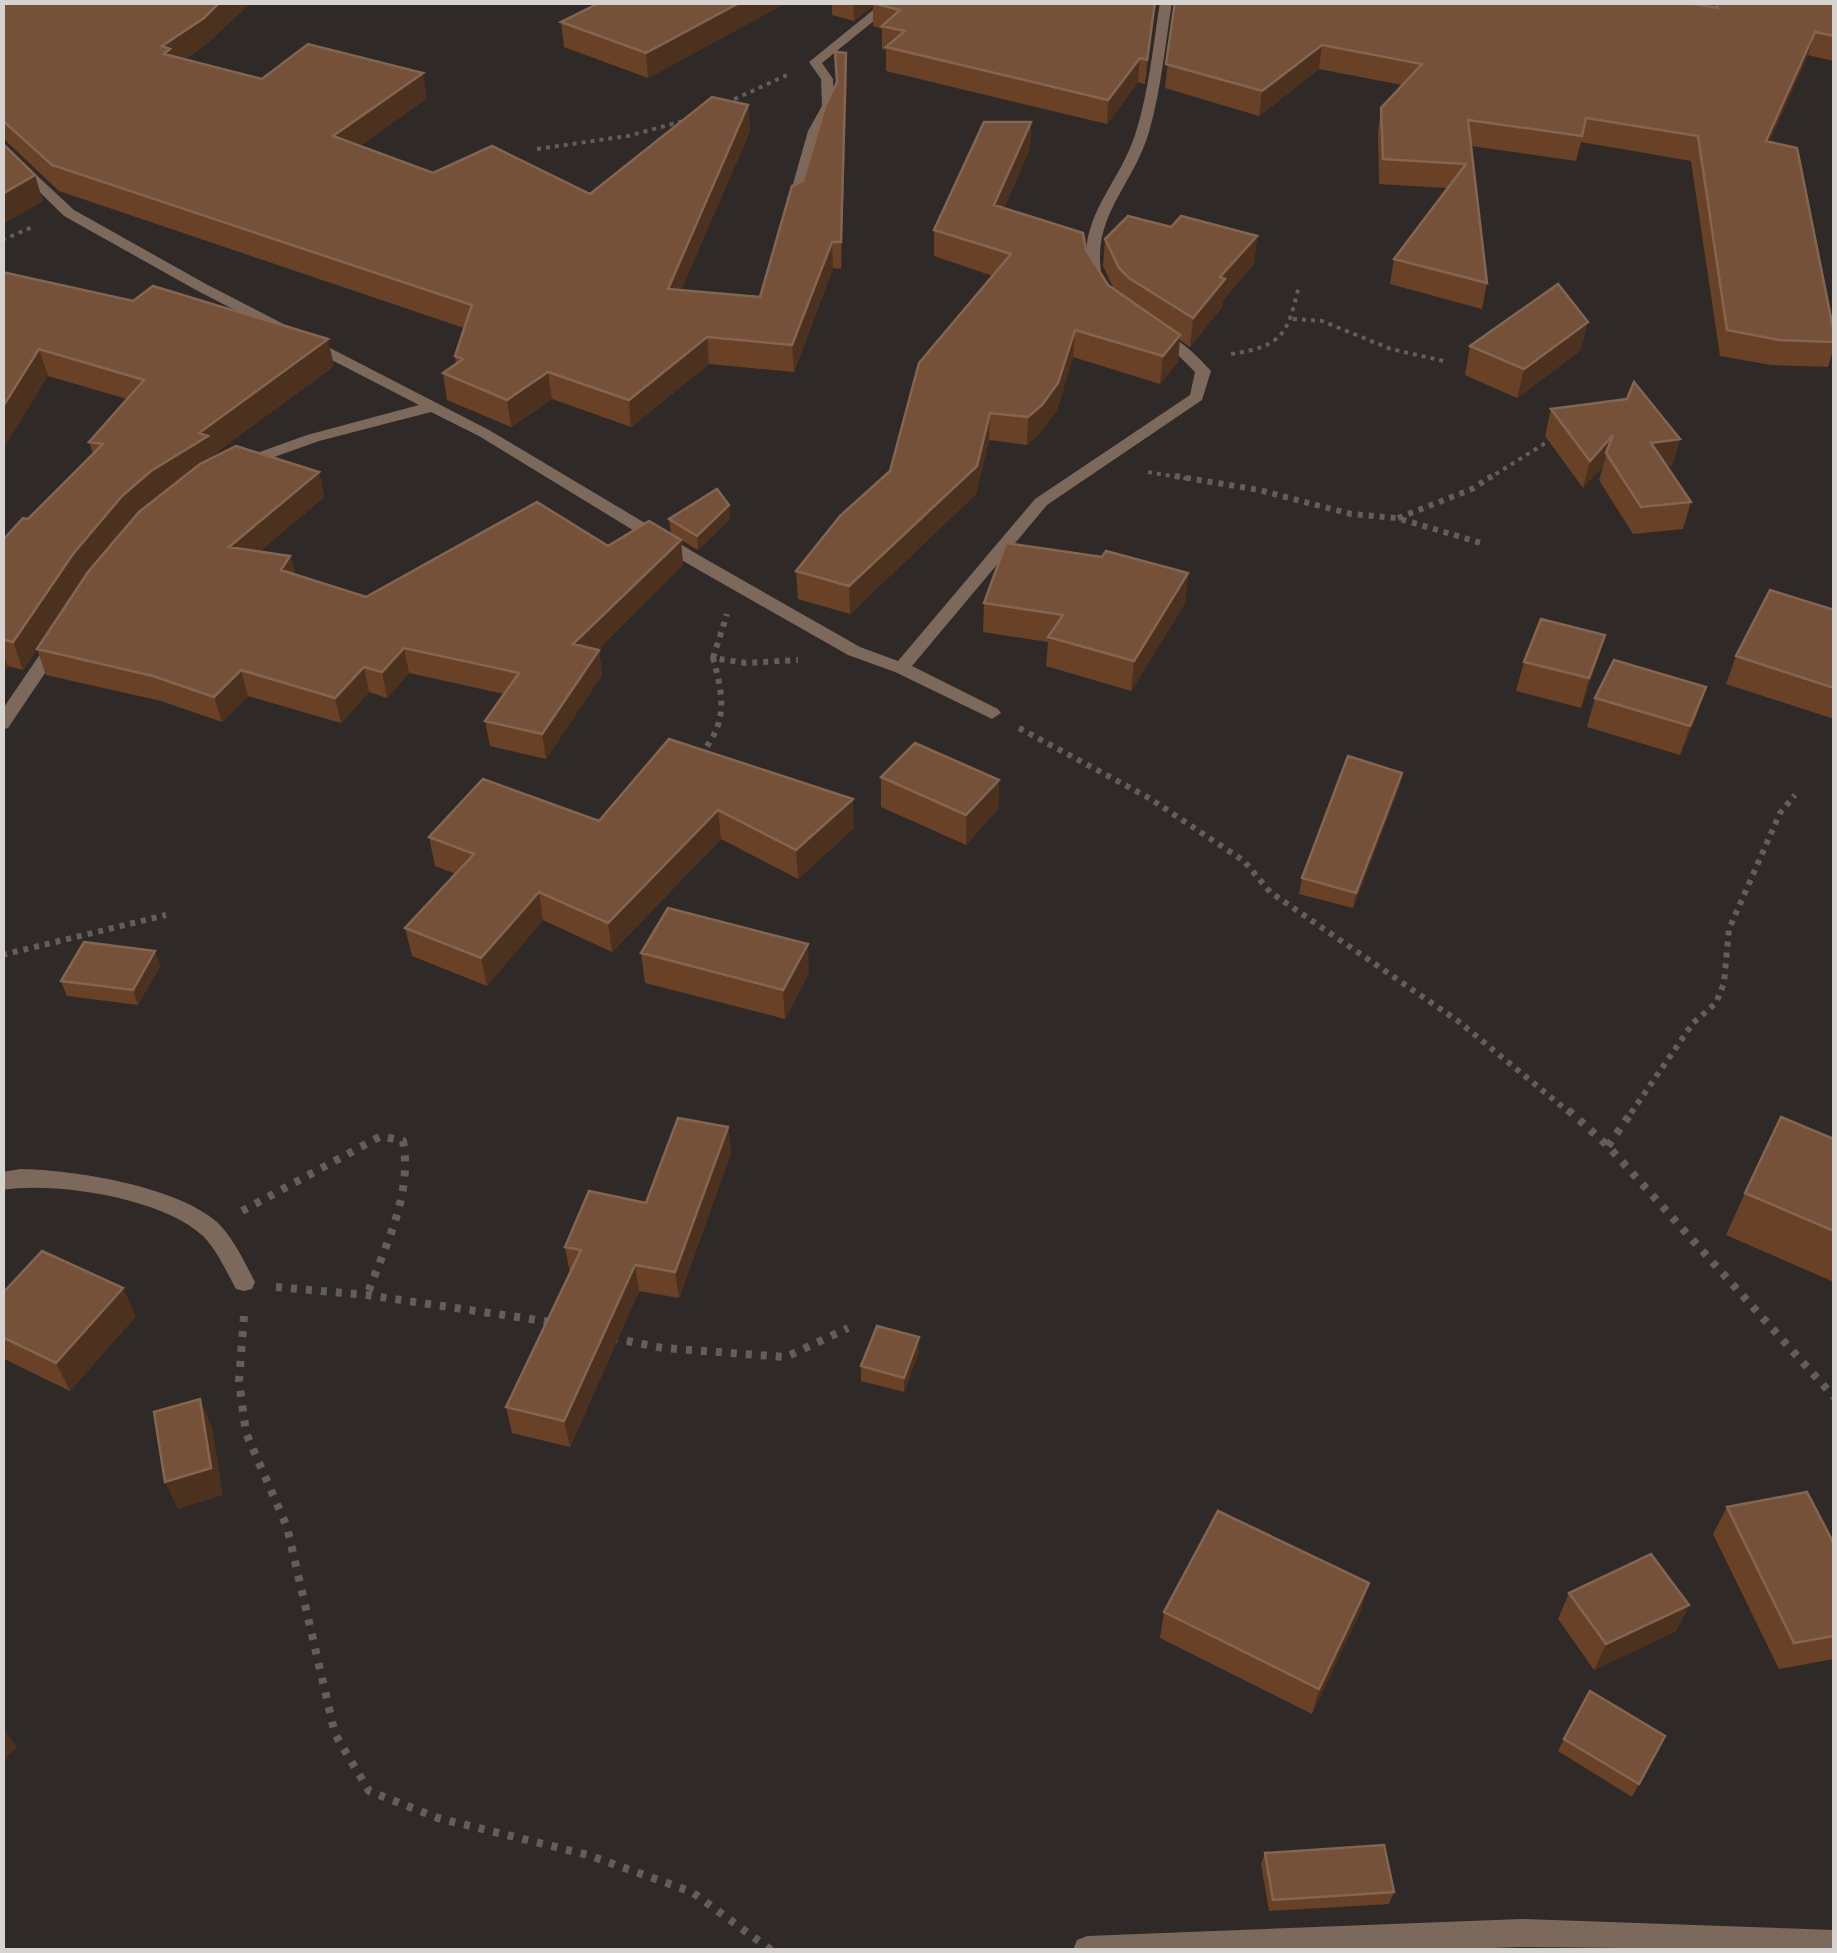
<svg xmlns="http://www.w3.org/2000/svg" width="1837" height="1953" viewBox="0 0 1837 1953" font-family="'Libre Baskerville',serif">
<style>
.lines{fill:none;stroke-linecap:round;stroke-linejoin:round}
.path-far2{stroke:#625e5b;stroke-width:4;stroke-dasharray:4 5;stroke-linecap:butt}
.path-far1{stroke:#625e5b;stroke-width:6;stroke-dasharray:5 6;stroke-linecap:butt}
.path{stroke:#625e5b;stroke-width:8;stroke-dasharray:6 9;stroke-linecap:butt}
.street{fill:#7d685c;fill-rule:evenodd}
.wall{fill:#694127}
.shaded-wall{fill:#4d311f}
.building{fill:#755139;stroke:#846551;stroke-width:2.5}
</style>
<rect width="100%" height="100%" fill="#2f2a27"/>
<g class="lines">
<path class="path-far2" d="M726 103 787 75
M537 149 628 136 687 120
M2 240 35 226
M1293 319 1322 321 1391 349 1448 362
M1231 354C1284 346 1288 333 1299 285
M1148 472 1190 479
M1488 479 1555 437"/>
<path class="path-far1" d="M1175 476 1259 490 1351 514 1397 518 1481 543
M1398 518 1472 489 1492 476
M713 658 727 614
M1019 728 1149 798 1244 861 1270 892 1458 1021 1570 1113
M700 755C728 722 724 698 713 658L746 663 798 660
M2 955 166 915
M1631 1113 1693 1023 1716 1003 1724 983 1729 929 1780 813 1795 795"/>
<path class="path" d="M1568 1110 1608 1146 1834 1397
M1608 1146 1633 1110
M242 1211 381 1136 403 1141C413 1194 385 1246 367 1295
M276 1287 367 1295 551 1322
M244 1316 239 1381 246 1433 287 1527 335 1734 369 1791 438 1818 588 1855 692 1892 771 1950
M612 1338 663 1348 786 1357 848 1328"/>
<path class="street" d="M883 2H897L822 63 833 79 834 106 822 131 801 205 789 208 787 205 808 131 822 106 821 79 809 62Z
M1160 2H1172C1165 46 1161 90 1149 132 1132 189 1088 218 1103 283L1096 287 1089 283C1074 218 1118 189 1136 132 1149 90 1153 46 1160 2Z
M2 143 74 210 206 284 489 430 702 557 860 647 898 661 1035 499 1190 395 1195 372 1173 350 1154 340V334C1177 333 1196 355 1211 371L1202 400 1047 505 912 666 998 709 1001 713 992 719 895 672 848 655 690 565 479 436 431 412 319 441 246 467H234V461L307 435 419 405 196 290 64 216 2 155Z
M55 640 64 645 8 728 2 730V710L49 641Z
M21 1169C74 1170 176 1186 217 1222 233 1237 245 1263 255 1282L252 1289 244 1291 236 1289C226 1271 217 1250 203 1236 163 1198 55 1181 2 1190V1172Z
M1521 1919 1834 1930V1950L1521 1947 1430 1950H1073L1077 1940 1087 1936Z"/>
</g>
<path class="wall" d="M2 2 209 42 184 60 262 79 427 98 360 146 433 173 590 194 748 105 750 131 681 290 760 297 803 181 847 78 841 269 833 268 794 372 709 364 631 427 552 399 511 427 447 400 443 373 456 364 455 356 464 328 59 191 5 140H2Z
M601 2H788L648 78 564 47 561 22Z
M832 2H1156L1145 84 1138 82 1107 124 886 71V50L882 49V29L873 26V6L854 21 832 15Z
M1175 2 1703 6 1702 2H1834V61L1808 55 1769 142 1834 333V347L1828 367 1771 365 1720 356 1691 161 1581 142 1576 161 1471 146 1487 283 1482 309 1390 284 1394 259 1447 188 1379 184 1378 132 1381 108 1402 85 1319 69 1259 116 1165 88Z
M1031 122 1030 148 1004 208 1086 250 1108 285 1114 289 1103 266 1105 239 1171 227 1257 236 1254 264 1223 300 1222 307 1190 347 1180 340 1178 362 1160 384 1073 357 1057 410 1040 433 1027 445 989 440 976 494 850 614 798 599 796 571 890 471 993 276 934 256V230Z
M2 272 334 366 213 455 214 457 319 472 324 497 260 551 290 556 295 574 366 597 671 534 669 519 729 505 730 519 698 550 671 534 681 540 683 565 597 650H599L602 675 546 759 490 746 485 721 504 694 409 673 387 698 369 692 341 723 248 696 222 722 161 701 46 675 37 649 23 670 8 666 2 673V541L28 519 93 454 89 442 127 399 48 376Z
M1470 346 1581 350 1517 398 1465 375Z
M1551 409 1680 439 1672 466H1667L1691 502 1683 529 1633 534 1599 480 1603 466 1583 488 1545 436Z
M1102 557 1188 573 1185 603 1131 691 1046 666 1048 642 983 632 984 603Z
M1834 610V719L1726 684 1736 656Z
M1605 635 1596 664 1581 708 1516 691 1524 662Z
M1706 687 1696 717 1680 755 1587 727 1595 698Z
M669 739 854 828 798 879 721 839 612 952 543 920 487 986 412 956 405 928 456 874 435 866 429 837 599 821Z
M1402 773 1399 788 1353 908 1299 894 1302 878Z
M881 777 999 780 998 809 966 845 881 807Z
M155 951 160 966 138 1005 67 996 61 981Z
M641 953 809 973 785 1019 645 983Z
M728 1127 731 1153 679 1298 639 1291 570 1447 512 1433 506 1407 570 1273 565 1247 646 1203Z
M1834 1139V1282L1726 1235 1745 1193Z
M2 1294 136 1316 70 1391 2 1358Z
M919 1352 904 1392 861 1381V1366Z
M1727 1507 1834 1544V1659L1779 1669 1713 1534Z
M1569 1593 1689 1605 1676 1631 1594 1670 1558 1619Z
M1361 1610 1312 1714 1160 1638 1164 1612Z
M1665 1736 1632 1797 1558 1751 1564 1739Z
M1265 1853 1394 1892 1389 1904 1269 1911 1261 1864Z"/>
<path class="shaded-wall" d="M220 2H252L209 42 174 67 170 79 162 46Z
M741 2H788L648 78 646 53Z
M853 2H876L873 3V6L854 21Z
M1155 2H1156L1145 84 1147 60Z
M1815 32 1808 55 1759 166 1766 141Z
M1322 45 1319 69 1259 116 1262 91Z
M846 53 847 78 841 269V242Z
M1140 58 1138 82 1107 124 1108 100Z
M423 73 427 98 338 162 333 136Z
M748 105 750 131 670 316 668 289Z
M1031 122 1030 148 994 231V205Z
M35 175 43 201 2 225V194Z
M1257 236 1254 264 1223 300 1222 307 1190 347 1193 318 1220 277Z
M832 242 833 268 794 372 792 345Z
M1588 322 1581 350 1517 398 1524 369Z
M1075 330 1073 357 1057 410 1040 433 1027 445 1028 417Z
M1180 335 1178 362 1160 384 1163 356Z
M707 337 709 364 631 427 629 400Z
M328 339 334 366 213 455 215 463 82 581 23 670 13 642 73 554 122 496 199 433Z
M39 349 48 376 2 451V408Z
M548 372 552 399 511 427 507 400Z
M990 413 989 440 976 494 850 614 849 586Z
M1613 435 1603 466 1583 488 1590 461Z
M1680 439 1672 466 1644 470 1651 443Z
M319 472 324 497 236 572 229 547Z
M729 505 730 519 698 550 697 536Z
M681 540 683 565 576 670 573 644Z
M290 556 296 581 281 570Z
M1188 573 1185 603 1131 691 1134 661Z
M1605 635 1596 664 1581 708 1589 678Z
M404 648 409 673 387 698 382 672Z
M599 650 602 675 546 759 542 734Z
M2 651 8 666 2 673Z
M364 667 369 692 341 723 335 698Z
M241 670 248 696 222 722 214 697Z
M1706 687 1696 717 1680 755 1690 726Z
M1402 773 1399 788 1353 908 1356 893Z
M999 780 998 809 966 845V815Z
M853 799 854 828 798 879 796 850Z
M718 810 721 839 612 952 608 923Z
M539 892 543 920 487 986 481 958Z
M808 944 809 973 785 1019 783 990Z
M155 951 160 966 138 1005 133 990Z
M728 1127 731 1153 679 1298 675 1272Z
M635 1265 639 1291 570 1447 564 1421Z
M123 1288 136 1316 70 1391 56 1363Z
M919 1337V1352L904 1392V1378Z
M200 1399 212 1427 223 1495 178 1509 165 1482Z
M1369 1583 1361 1610 1312 1714 1319 1689Z
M1689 1605 1676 1631 1594 1670 1606 1644Z
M2 1726 17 1748 2 1761Z"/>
<path class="building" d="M2 2H220L204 18 162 46 170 49 164 54 262 79 308 44 423 73 333 136 433 173 492 146 590 194 712 97 748 105 668 289 760 297 792 186 803 181 825 107 837 82 835 52 846 53 841 242H832L792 345 707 337 629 400 548 372 507 400 443 373 463 359 455 356 472 305 52 165 2 120Z
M601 2H741L646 53 561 22Z
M1155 2 1147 60 1140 58 1108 100 886 47 905 31 882 26 900 10 873 3Z
M1175 2H1682L1718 8 1716 2H1834V36L1815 32 1766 141 1797 148 1834 333V342L1779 340 1727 330 1698 136 1586 118 1582 136 1468 120 1487 283 1394 259 1466 164 1383 159 1381 108 1422 64 1322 45 1262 91 1166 64Z
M984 122H1031L994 205 1083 233 1086 250 1108 285 1180 335 1163 356 1075 330 1058 383 1042 405 1028 417 990 413 977 466 849 586 796 571 840 516 890 471 919 363 1011 254 934 230Z
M2 143 35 175 2 194Z
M1128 216 1171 227 1181 216 1257 236 1220 277 1225 279 1193 318 1129 278 1119 268 1105 239Z
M2 272 133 301 153 286 328 339 199 433 208 436 151 471 122 496 73 554 13 642 2 639V541L23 518 28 519 103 444 89 442 144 380 39 349 2 408Z
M1558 284 1588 322 1524 369 1470 346Z
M1634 382 1680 439 1651 443 1691 502 1641 507 1606 453 1613 435 1590 461 1551 409 1627 399Z
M236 446 319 472 229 547 290 556 281 570 366 597 537 502 608 546 649 521 681 540 573 644 599 650 542 734 485 721 519 673 404 648 382 672 364 667 335 698 241 670 214 697 153 676 37 649 88 572 139 512 200 464Z
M717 489 729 505 697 536 669 519Z
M1006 543 1102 557 1106 551 1188 573 1134 661 1048 637 1063 615 984 603Z
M1770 590 1834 610V688L1736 656Z
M1541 619 1605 635 1589 678 1524 662Z
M1614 660 1706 687 1690 726 1595 698Z
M669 739 853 799 796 850 718 810 608 923 539 892 481 958 405 928 474 854 429 837 483 779 599 821Z
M915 743 999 780 966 815 881 777Z
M1348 756 1402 773 1356 893 1302 878Z
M668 908 808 944 783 990 641 953Z
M84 942 155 951 133 990 61 981Z
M1781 1117 1834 1139V1231L1745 1193Z
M678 1118 728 1127 675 1272 635 1265 564 1421 506 1407 581 1250 565 1247 589 1191 646 1203Z
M42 1251 123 1288 56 1363 2 1337V1294Z
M877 1326 919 1337 904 1378 861 1366Z
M200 1399 211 1468 165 1482 154 1412Z
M1807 1492 1834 1544V1636L1794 1643 1727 1507Z
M1218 1511 1369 1583 1319 1689 1164 1612Z
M1651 1554 1689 1605 1606 1644 1569 1593Z
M1590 1691 1665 1736 1639 1784 1564 1739Z
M1384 1845 1394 1892 1273 1900 1265 1853Z"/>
<rect width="1837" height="1953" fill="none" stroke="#d6d3d1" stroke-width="10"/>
</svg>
